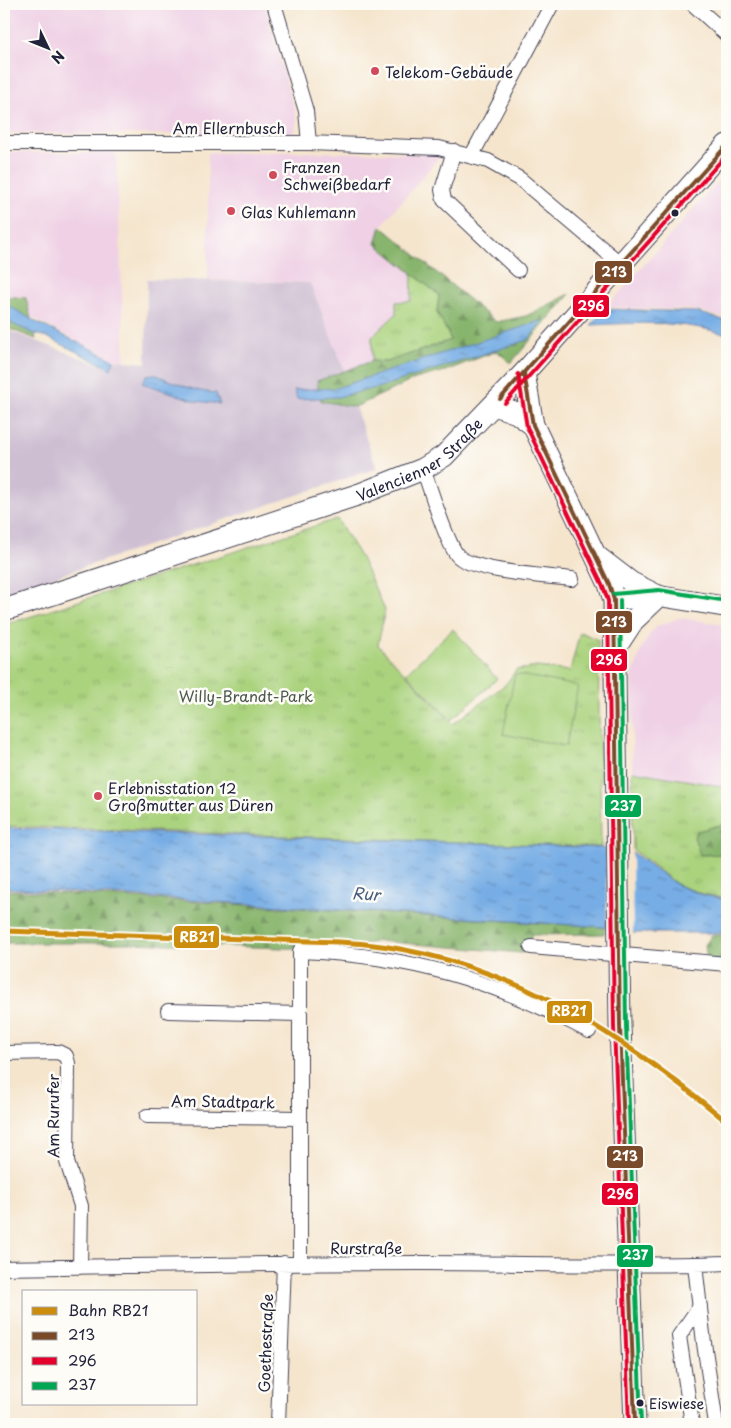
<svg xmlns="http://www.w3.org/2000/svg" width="731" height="1428" viewBox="0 0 731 1428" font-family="'Playpen Sans',sans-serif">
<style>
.built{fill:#efd0e5}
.industrial{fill:#cdbed2}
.grass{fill:url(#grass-tufts);stroke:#667a5c}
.forest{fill:url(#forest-firs);stroke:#556c54}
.pitch{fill:#abd37e;stroke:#667a5c}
.water{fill:url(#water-ripples);stroke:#4c6890}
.pier{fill:#f5e5cd}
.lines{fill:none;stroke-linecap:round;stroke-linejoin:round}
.street-casing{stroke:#423f51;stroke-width:16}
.secondary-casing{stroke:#423f51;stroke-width:22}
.primary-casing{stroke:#423f51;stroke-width:23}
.street{stroke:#fff;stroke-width:14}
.secondary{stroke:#fff;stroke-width:20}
.primary{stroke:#fff;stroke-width:21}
.bus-1-casing{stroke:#fdfcf7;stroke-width:8}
.bus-2-casing{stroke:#fdfcf7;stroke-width:8}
.bus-3-casing{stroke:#fdfcf7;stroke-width:8}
.bus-1{stroke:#7a4b2a;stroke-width:4}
.bus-2{stroke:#e4002b;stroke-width:4}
.bus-3{stroke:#00a651;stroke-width:4}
.rail-1-casing{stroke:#fdfcf7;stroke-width:9}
.rail-1{stroke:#cc8c0c;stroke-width:5}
.poi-dot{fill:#d1495b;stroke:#fdfcf7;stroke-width:2}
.bus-dot{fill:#22223b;stroke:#fdfcf7;stroke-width:2}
.labels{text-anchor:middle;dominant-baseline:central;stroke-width:5;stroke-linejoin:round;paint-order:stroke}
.bus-label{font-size:14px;fill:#22223b;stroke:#fdfcf7;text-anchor:start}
.poi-label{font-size:15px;fill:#22223b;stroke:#fdfcf7;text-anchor:start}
.street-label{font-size:15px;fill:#22223b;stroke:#fdfcf7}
.park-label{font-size:15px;fill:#4b574f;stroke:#fdfcf7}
.water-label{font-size:16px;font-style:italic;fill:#445a7f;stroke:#fdfcf7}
.line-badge{stroke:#fdfcf7;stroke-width:2}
.badge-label{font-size:14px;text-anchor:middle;font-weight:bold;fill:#fff}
</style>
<defs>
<pattern id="grass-tufts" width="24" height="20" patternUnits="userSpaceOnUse" patternTransform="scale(1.25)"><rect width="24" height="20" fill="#abd37e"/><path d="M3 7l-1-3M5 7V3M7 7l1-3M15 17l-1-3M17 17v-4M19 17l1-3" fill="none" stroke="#93b56e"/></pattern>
<pattern id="forest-firs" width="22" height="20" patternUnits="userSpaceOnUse" patternTransform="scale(1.25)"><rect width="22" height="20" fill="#88b56d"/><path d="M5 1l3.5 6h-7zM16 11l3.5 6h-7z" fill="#6f935b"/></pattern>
<pattern id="water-ripples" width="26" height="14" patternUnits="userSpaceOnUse" patternTransform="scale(1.25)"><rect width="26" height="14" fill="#77ade5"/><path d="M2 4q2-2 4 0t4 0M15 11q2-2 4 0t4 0" fill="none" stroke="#618cbb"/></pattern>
</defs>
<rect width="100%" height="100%" fill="#fdfcf7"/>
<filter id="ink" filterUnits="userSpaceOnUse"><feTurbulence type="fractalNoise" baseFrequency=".02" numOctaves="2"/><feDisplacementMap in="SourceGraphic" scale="10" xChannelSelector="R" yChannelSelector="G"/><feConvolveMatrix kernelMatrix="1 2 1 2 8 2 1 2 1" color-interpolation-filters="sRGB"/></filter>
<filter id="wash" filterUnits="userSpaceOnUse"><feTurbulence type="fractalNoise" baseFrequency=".0096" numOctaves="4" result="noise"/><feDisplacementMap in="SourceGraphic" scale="20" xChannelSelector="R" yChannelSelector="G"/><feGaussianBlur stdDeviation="1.12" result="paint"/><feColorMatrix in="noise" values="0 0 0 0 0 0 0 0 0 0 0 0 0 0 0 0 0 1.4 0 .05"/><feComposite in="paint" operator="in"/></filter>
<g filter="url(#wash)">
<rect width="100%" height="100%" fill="#f5e5cd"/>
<path class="built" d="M4 4H264L297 119 295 130 289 135 4 133Z
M4 152 116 153 125 361 114 360 31 317 26 298 4 296Z
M289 152 442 154 381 226 376 244 412 273 411 301 396 302V314L372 337V361L345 372 310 283 208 280V153Z
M727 171V319L698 310 607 307Z
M680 618 727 625V787L632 771 633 675 642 647 650 634 658 626Z"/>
<path class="industrial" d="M147 279 310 283 345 372 318 381 321 401 355 407 377 468 4 594V338L10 331 111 369 114 360 146 363Z"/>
<path class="grass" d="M412 273 439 295 437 312 451 340 387 362 372 361V337L396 314V302L411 301Z
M337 519 361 558 385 610 378 645 453 724 506 684 516 670 537 667 570 671 580 632 598 640 601 847 4 826V625Z
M632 771 727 787V825L697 831 700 855 727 854V899L703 894 678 885 633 850Z"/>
<path class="forest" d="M381 226 496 322 526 316 570 294 511 363 497 351 445 371 415 379 355 407 321 401 317 381 372 361 387 362 451 340 437 312 439 295 376 244Z
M4 296 26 298 36 339 10 329 4 335Z
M724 824 727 825V854L700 855 694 837 697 831Z
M4 890 604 927V934L532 935 522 953 378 941 343 950 131 943H4Z
M712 935H727V961L707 960 705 945Z"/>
<path class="pitch" d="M453 629 497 679 451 720 406 673Z
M515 674 578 686 566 746 503 734Z"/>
<path class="water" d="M4 303 36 322 114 360 111 369 47 337 32 333 4 320Z
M605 309 697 312 727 321V335C683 320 637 323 591 325Z
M544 320 528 340 380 387 338 397 297 399 294 390 336 388Z
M154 374C174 382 194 392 216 393L220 404 196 401 142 383 147 375Z
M4 828 538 845 601 848 632 852 677 885 703 895 727 900V933H632L604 927 4 888Z"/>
<path class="pier" d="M606 846 632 850 633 935 607 930Z"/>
</g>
<g filter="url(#ink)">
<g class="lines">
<defs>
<path id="street" d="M274 4 306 111 309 143
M693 4 727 35
M4 143H309L439 148 488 161 520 179 622 265
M454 151 442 190 444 200 518 270
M472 155 552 4
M423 469C431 490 445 539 457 555 471 572 549 576 572 579
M531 947 727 964
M168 1011 299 1014
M4 1053 58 1052 66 1056 68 1063 67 1162 81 1206 80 1267
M147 1116 299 1118
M300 1263V951C408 955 493 980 589 1031
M695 1265 704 1343 716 1424
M4 1268C143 1266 282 1263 420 1263 523 1263 625 1267 727 1263
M278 1424 284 1263
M692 1424 679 1336 700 1306"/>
<path id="secondary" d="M597 556 631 582 659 596
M614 600 659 596 727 607"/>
<g id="primary">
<path d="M524 373 533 425"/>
<path d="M494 405 517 413 533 425 609 584 614 600 620 1026 635 1424"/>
<path id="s1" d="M4 610 360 494 423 469 444 456 524 373 727 145"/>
<path d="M616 647 633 621 659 596"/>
</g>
</defs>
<use href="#street" class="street-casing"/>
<use href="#secondary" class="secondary-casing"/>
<use href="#primary" class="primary-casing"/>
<use href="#street" class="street"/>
<use href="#secondary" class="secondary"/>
<use href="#primary" class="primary"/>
<defs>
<path id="bus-1" d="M524 373 533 425 609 584 614 600 620 1026 635 1424
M500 399 727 145"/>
<path id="bus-2" d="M518 374 527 427 603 586 608 601 614 1026 629 1424
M505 403 727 154"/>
<path id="bus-3" d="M613 594 659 590 727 601
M620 600 626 1026 641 1424"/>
</defs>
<use href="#bus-1" class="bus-1-casing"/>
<use href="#bus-2" class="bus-2-casing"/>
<use href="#bus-3" class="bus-3-casing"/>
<use href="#bus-1" class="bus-1"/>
<use href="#bus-2" class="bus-2"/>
<use href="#bus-3" class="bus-3"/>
<defs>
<path id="rail-1" d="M4 931 339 942C489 949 615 1028 727 1122"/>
</defs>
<use href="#rail-1" class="rail-1-casing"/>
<use href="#rail-1" class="rail-1"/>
</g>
</g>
<g class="poi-dot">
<circle cx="375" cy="71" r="5"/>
<circle cx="273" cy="175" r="5"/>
<circle cx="231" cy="211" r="5"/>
<circle cx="98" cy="796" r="5"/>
</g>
<g class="bus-dot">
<circle cx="675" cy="213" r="4.5"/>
<circle cx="640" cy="1403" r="4.5"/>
</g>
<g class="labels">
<g class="bus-label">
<text x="649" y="1403">Eiswiese</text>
</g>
<g class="poi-label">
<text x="385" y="71">Telekom-Gebäude</text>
<text x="283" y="166">Franzen<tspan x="283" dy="17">Schweißbedarf</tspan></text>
<text x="241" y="211">Glas Kuhlemann</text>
<text x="108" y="787">Erlebnisstation 12<tspan x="108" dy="17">Großmutter aus Düren</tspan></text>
</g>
<g class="street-label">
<text x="229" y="127">Am Ellernbusch</text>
<text stroke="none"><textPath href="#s1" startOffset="444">Valencienner Straße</textPath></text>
<text transform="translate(223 1101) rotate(1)">Am Stadtpark</text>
<text transform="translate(52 1116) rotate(-90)">Am Rurufer</text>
<text x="366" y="1247">Rurstraße</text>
<text transform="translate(265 1343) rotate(-88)">Goethestraße</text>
</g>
<g class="park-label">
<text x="246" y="695">Willy-Brandt-Park</text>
</g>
<g class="water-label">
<text transform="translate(366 893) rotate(3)">Rur</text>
</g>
</g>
<g class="line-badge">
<rect x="594" y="260" width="39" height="24" rx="5" fill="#7a4b2a"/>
<rect x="572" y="294" width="38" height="24" rx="5" fill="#e4002b"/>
<rect x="595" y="610" width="38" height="24" rx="5" fill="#7a4b2a"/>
<rect x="590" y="648" width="38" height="24" rx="5" fill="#e4002b"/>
<rect x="604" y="794" width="38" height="24" rx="5" fill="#00a651"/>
<rect x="173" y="925" width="47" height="24" rx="5" fill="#cc8c0c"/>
<rect x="546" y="1000" width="47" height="24" rx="5" fill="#cc8c0c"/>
<rect x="606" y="1145" width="38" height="24" rx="5" fill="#7a4b2a"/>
<rect x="601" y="1182" width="38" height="24" rx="5" fill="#e4002b"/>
<rect x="616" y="1244" width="38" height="24" rx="5" fill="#00a651"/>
</g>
<g class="badge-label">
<text x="614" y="277">213</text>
<text x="591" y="311">296</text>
<text x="614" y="627">213</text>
<text x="609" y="665">296</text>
<text x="623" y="811">237</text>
<text x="197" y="942">RB21</text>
<text x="569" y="1016">RB21</text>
<text x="625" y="1161">213</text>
<text x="620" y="1199">296</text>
<text x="635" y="1260">237</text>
</g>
<rect width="731" height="1428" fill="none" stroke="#fdfcf7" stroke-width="20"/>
<rect x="22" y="1290" width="175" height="115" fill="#fdfcf7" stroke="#a5a5ac"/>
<rect x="32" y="1307" width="25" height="8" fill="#cc8c0c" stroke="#a5a5ac"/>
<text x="68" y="1316" font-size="15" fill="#22223b">Bahn RB21</text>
<rect x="32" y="1332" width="25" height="8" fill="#7a4b2a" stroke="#a5a5ac"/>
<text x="68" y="1340" font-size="15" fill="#22223b">213</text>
<rect x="32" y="1357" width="25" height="8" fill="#e4002b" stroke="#a5a5ac"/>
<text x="68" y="1366" font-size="15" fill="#22223b">296</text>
<rect x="32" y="1382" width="25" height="8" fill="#00a651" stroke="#a5a5ac"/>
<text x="68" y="1390" font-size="15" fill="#22223b">237</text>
<g transform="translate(48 48) rotate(133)" stroke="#fdfcf7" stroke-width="4" paint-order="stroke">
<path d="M0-4L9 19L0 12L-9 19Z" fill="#22223b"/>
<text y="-8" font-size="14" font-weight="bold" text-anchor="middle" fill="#22223b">N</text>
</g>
</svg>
